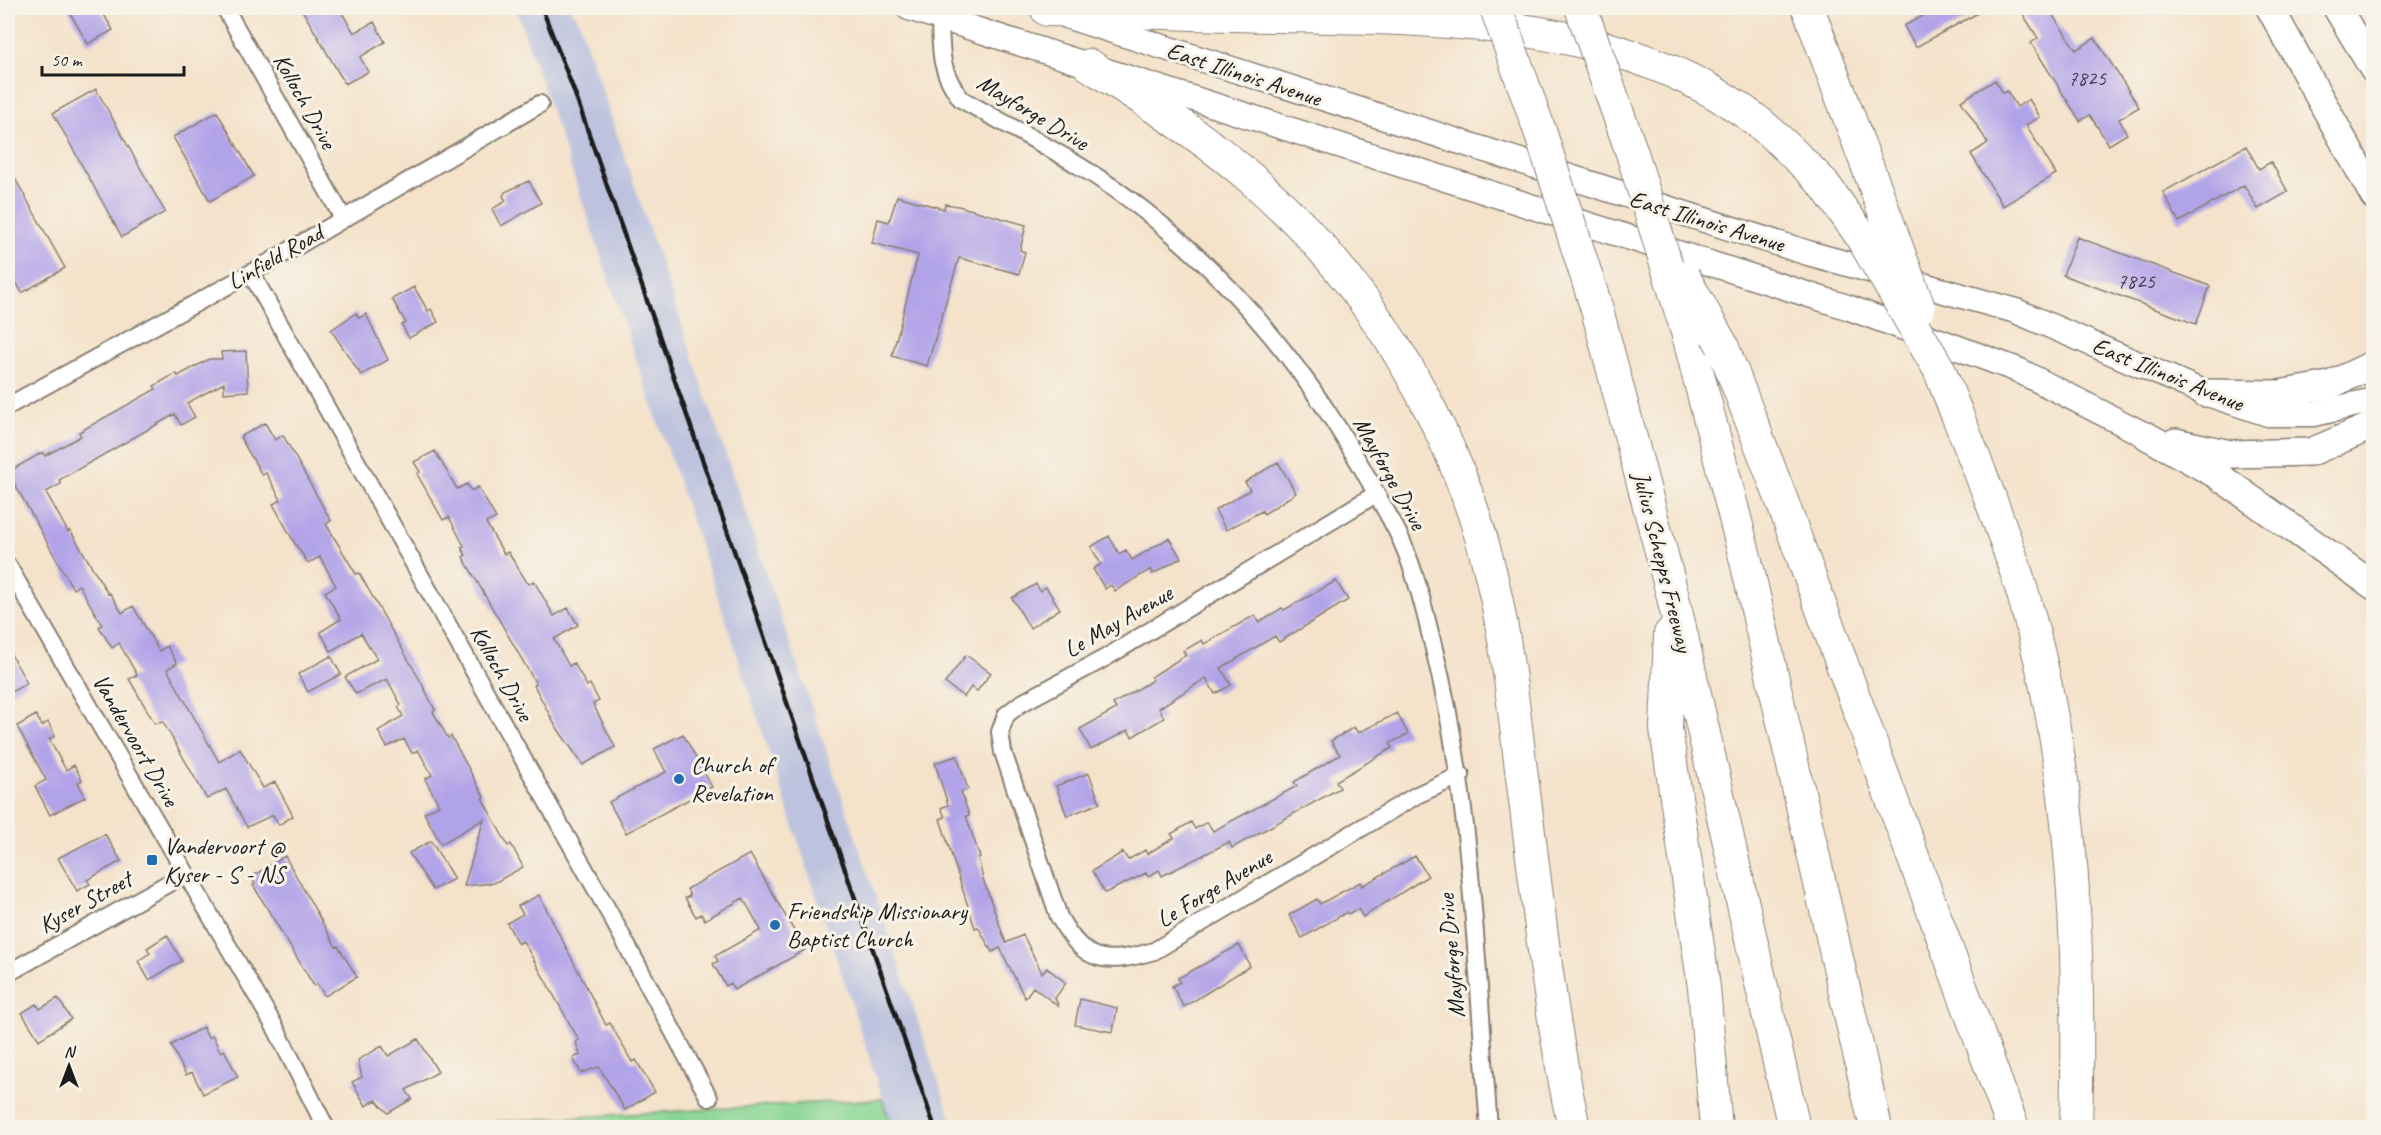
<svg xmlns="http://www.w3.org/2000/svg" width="2381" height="1135" viewBox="0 0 2381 1135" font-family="Caveat,sans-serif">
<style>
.industrial{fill:#bdc3de}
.green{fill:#88d593;stroke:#527858;stroke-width:1.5}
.building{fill:#b1a3e8}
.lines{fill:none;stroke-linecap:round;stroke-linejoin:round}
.street-casing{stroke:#887f73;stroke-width:20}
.secondary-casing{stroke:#887f73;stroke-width:27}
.primary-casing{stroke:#887f73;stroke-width:30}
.highway-casing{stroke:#887f73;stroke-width:34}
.street{stroke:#fff;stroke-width:16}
.secondary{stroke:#fff;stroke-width:24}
.primary{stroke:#fff;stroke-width:27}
.highway{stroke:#fff;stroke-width:32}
.rail{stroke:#1c1c1c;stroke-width:4.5}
.highway-bridge-casing{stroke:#887f73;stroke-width:34;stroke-linecap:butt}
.highway-bridge{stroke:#fff;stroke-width:32}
.poi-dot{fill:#1f6fb2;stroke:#f7f3e8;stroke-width:2}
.labels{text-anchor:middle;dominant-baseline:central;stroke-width:6;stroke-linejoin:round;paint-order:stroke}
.number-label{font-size:21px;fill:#413e4f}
.street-label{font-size:24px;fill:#1c1c1c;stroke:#f7f3e8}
.poi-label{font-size:24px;fill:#1c1c1c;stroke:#f7f3e8;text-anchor:start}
</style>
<rect width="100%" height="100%" fill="#f7f3e8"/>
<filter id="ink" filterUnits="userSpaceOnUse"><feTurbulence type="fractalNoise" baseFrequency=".0167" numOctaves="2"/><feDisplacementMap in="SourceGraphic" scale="12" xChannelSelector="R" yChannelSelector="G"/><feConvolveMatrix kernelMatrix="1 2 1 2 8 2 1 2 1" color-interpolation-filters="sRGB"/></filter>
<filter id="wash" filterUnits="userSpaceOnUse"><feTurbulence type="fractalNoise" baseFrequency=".008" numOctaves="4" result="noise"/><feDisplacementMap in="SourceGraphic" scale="24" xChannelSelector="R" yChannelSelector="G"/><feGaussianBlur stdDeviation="1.35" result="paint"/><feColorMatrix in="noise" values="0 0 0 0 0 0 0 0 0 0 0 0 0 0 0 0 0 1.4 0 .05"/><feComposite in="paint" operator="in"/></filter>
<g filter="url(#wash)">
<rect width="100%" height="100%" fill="#f4e2ca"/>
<path class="industrial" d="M516 8H568L577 16 954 1127H892L727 624Z"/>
<path class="green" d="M882 1099 892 1127H405Z"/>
<g id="blocks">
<path class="building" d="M67 8H100L113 30 88 44Z
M301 8H339L354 33 374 22 385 42 360 57 368 72 345 84Z
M1937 8H1987L1916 47 1904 26Z
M2019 8H2048L2076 50 2095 38 2139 107 2119 119 2127 134 2109 145 2090 115 2080 121 2031 43 2038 38Z
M1995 80 2003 93 2007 91 2017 107 2029 99 2040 117 2026 125 2056 174 2003 206 1971 154 1988 143 1961 101Z
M96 89 165 212 122 237 53 113Z
M217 112 254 176 210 201 173 137Z
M2246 146 2259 169 2271 162 2288 192 2258 209 2244 185 2179 222 2163 192Z
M8 166 65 268 22 293 8 267Z
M529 181 541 203 501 226 492 209 506 201 503 196 505 192Z
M897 196 944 209 945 204 958 206 1026 225 1020 250 1025 252 1019 274 959 258 927 366 892 356 918 255 872 243 878 219 889 222Z
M2077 237 2210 286 2196 324 2063 275Z
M414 287 428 311 431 309 438 322 409 338 402 325 406 323 392 299Z
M356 313 359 318 366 314 388 360 361 375 331 330Z
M246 351 248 391 224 393V383L187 403 195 417 181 425 175 414 59 480 61 484 46 492 68 532 70 530 108 594 110 593 122 613 133 606 159 651 167 646 177 663 167 669 219 762 240 749 263 788 275 782 293 816 279 825 273 815 247 827 226 789 207 799 163 722 155 724 129 679 137 675 119 643 112 648 99 627 102 625 79 585 73 589 8 472 43 452 45 456 81 436 79 432 156 389 154 386 176 373 178 376 209 359H222L221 352Z
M265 423 275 440 283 435 331 521 326 524 356 574 359 573 421 682 435 710 433 712 448 738 451 736 484 797 482 798 508 846 511 844 523 867 494 883 464 886 484 819 441 844 424 813 439 805 425 779 432 775 418 750 412 753 404 739 387 747 378 731 403 716 398 707 401 705 387 679 356 694 345 677 377 659 361 633 331 651 320 632 341 619 325 592 336 586 320 557 308 563 294 542 273 504 281 500 266 473 262 475 240 437Z
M435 451 457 489 467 484 471 491 478 487 496 518 486 523 504 554 508 552 528 584 534 581 554 616 568 608 578 625 554 639 569 666 574 663 587 686 590 684 599 701 593 704 615 747 583 765 555 725 534 685 536 684 463 557 466 555 461 547 464 546 449 517 443 520 417 474 420 472 414 462Z
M1278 462 1296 493 1264 514 1262 511 1226 530 1215 510 1250 490 1245 482Z
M1109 536 1119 554 1126 550 1132 560 1169 538 1181 558 1153 574 1151 569 1115 591 1111 585 1105 589 1093 569 1101 564 1091 547Z
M1336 581 1348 600 1279 642 1275 636 1221 668 1231 685 1215 694 1206 678 1159 708 1164 718 1132 737 1128 730 1091 750 1080 729 1116 709 1113 704 1153 680 1151 677 1186 655 1183 651 1202 640 1204 644 1255 615 1259 622 1282 608 1284 610Z
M1036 584 1040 591 1046 587 1060 609 1030 628 1012 598Z
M8 649 27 683 8 694Z
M966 655 991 673 977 691 971 687 964 697 945 683Z
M331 656 341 674 308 692 298 674Z
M1397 713 1408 734 1390 743 1392 748 1336 781 1340 788 1232 848 1229 842 1162 876 1159 870 1148 877 1146 873 1105 893 1092 871 1123 852 1128 860 1145 850 1147 854 1174 838 1171 834 1191 822 1195 829 1207 822 1213 831 1297 786 1294 782 1340 755 1331 741 1354 727 1358 733Z
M36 715 42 726 48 722 55 736 49 739 66 770 74 765 82 780 78 782 85 797 50 815 35 786 46 780 17 726Z
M683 734 712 787 626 833 609 802 666 772 654 749Z
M957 756 968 789 961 792 969 815 966 816 980 857 978 858 983 879 1006 943 1023 935 1042 973 1047 968 1066 983 1055 998 1059 1007 1033 987 1025 998 1000 948 992 952 978 927 975 928 940 819 945 817 941 808 948 805 935 763Z
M1089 773 1100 803 1067 816 1056 786Z
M105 834 121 861 87 880 90 884 77 891 58 858Z
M431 841 454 879 433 890 409 853Z
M750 854 805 950 734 990 731 983 726 986 713 964 718 961 715 956 761 930 743 898 705 920 701 914 696 917 685 898 690 896 687 889Z
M285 856 336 947 338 946 357 977 325 996 317 984 314 986 253 885 255 884 251 877Z
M1415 856 1428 876 1363 917 1358 909 1348 914 1347 912 1302 938 1289 915 1317 899 1320 904 1360 882 1362 886Z
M539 895 606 1025 610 1023 632 1062 636 1060 655 1092 625 1110 599 1067 581 1073 573 1058 580 1055 576 1042 579 1040 523 941 518 944 507 923 523 914 518 906Z
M167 935 182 961 149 980 138 961 150 953 147 948Z
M1239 945 1250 966 1184 1007 1172 986 1180 982 1178 978Z
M58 998 71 1019 39 1040 22 1013 36 1004 40 1009Z
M1080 999 1117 1008 1113 1032 1075 1025Z
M203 1027 208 1038 213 1036 220 1052 224 1050 238 1077 203 1094 192 1072 186 1075 171 1045Z
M418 1039 438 1072 406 1090 412 1099 388 1113 376 1100 366 1106 352 1082 362 1077 358 1060 382 1046 388 1056Z"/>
</g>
</g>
<g filter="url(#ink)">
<use href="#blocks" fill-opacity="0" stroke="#887f73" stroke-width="1.5"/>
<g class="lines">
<defs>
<path id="street" d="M225 8 343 218
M940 17C941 52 939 70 961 99 1024 135 1090 167 1146 212 1241 288 1311 376 1370 482 1380 502 1393 521 1402 542 1417 576 1425 613 1434 649 1473 804 1476 968 1489 1128
M251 273 611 916 709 1098
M8 406 251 273 540 104
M1376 494 1105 658 1020 704 1006 715 1000 732 1003 752 1059 917C1085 964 1105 965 1154 951L1417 795 1461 775
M8 566 276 1029 326 1128
M8 973 185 874"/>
<path id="secondary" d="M909 8 1847 307 2018 370 2147 436
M1069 17 1808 253 2016 311 2205 393 2268 414H2314L2374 400"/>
<path id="primary" d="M2270 8 2374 196
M2337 8 2374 70
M2205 393 2279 394 2330 385 2374 364
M2147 436 2217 475 2374 586
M2175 442 2230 454 2311 452 2374 425"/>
<path id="highway" d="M1808 8 1877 192
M1047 10C1124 11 1201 15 1278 16 1439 19 1622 18 1757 121 1781 140 1802 162 1823 183
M1089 65C1141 98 1193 130 1241 170 1364 271 1456 423 1492 579 1506 639 1513 700 1520 761 1536 884 1548 1007 1574 1128
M1596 306 1672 593 1794 1128
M1688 335 1746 561 1876 1128
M1722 345 1779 493 2013 1128
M1939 369C1968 443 2000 517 2023 594 2074 768 2081 947 2076 1128
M1670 634 1666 729 1704 987 1716 1128"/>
</defs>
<use href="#street" class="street-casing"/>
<use href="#secondary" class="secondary-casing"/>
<use href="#primary" class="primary-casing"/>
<use href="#highway" class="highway-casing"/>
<use href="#street" class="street"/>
<use href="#secondary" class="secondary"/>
<use href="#primary" class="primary"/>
<use href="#highway" class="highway"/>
<path class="rail" d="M542 8 574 91 935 1128"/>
<defs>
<path id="highway-bridge" d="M1496 8 1541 134 1596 306
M1581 8 1632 153 1688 335
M1823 183 1859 233 1939 369
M1877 192 1919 308
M1684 277 1722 345"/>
</defs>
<use href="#highway-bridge" class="highway-bridge-casing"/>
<use href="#highway-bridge" class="highway-bridge"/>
</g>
</g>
<g class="poi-dot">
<circle cx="679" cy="779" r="6"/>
<rect x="146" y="854" width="12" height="12" rx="3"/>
<circle cx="775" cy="925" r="6"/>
</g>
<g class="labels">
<g class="number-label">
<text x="2087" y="78">7825</text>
<text x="2136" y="281">7825</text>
</g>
<g class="street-label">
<text transform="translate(1244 74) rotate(18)">East Illinois Avenue</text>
<text transform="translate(305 101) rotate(61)">Kolloch Drive</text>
<text transform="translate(1033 112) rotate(31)">Mayforge Drive</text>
<text transform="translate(1707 221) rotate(17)">East Illinois Avenue</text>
<text transform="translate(275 257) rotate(-30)">Linfield Road</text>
<text transform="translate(2168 374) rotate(22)">East Illinois Avenue</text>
<text transform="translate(1390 473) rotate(61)">Mayforge Drive</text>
<text transform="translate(1663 562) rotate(76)">Julius Schepps Freeway</text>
<text transform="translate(1118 621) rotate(-30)">Le May Avenue</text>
<text transform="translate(502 673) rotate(61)">Kolloch Drive</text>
<text transform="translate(136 740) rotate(60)">Vandervoort Drive</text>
<text transform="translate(1214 888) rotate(-31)">Le Forge Avenue</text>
<text transform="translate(85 902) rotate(-29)">Kyser Street</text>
<text transform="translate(1451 956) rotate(-95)">Mayforge Drive</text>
</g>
<g class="poi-label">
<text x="691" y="765">Church of<tspan x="691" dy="28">Revelation</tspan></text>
<text x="164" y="846">Vandervoort @<tspan x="164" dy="28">Kyser - S - NS</tspan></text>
<text x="787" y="911">Friendship Missionary<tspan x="787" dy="28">Baptist Church</tspan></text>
</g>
</g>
<rect width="2381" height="1135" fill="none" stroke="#f7f3e8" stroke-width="30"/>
<g transform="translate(69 1066)" stroke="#f7f3e8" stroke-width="4.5" paint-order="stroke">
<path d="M0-4.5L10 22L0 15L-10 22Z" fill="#1c1c1c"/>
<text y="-9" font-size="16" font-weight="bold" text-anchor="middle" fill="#1c1c1c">N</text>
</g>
<path d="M42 66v9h142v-9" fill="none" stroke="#1c1c1c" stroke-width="3"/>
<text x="51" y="66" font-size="18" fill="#1c1c1c" stroke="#f7f3e8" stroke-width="4.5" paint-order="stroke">50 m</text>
</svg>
